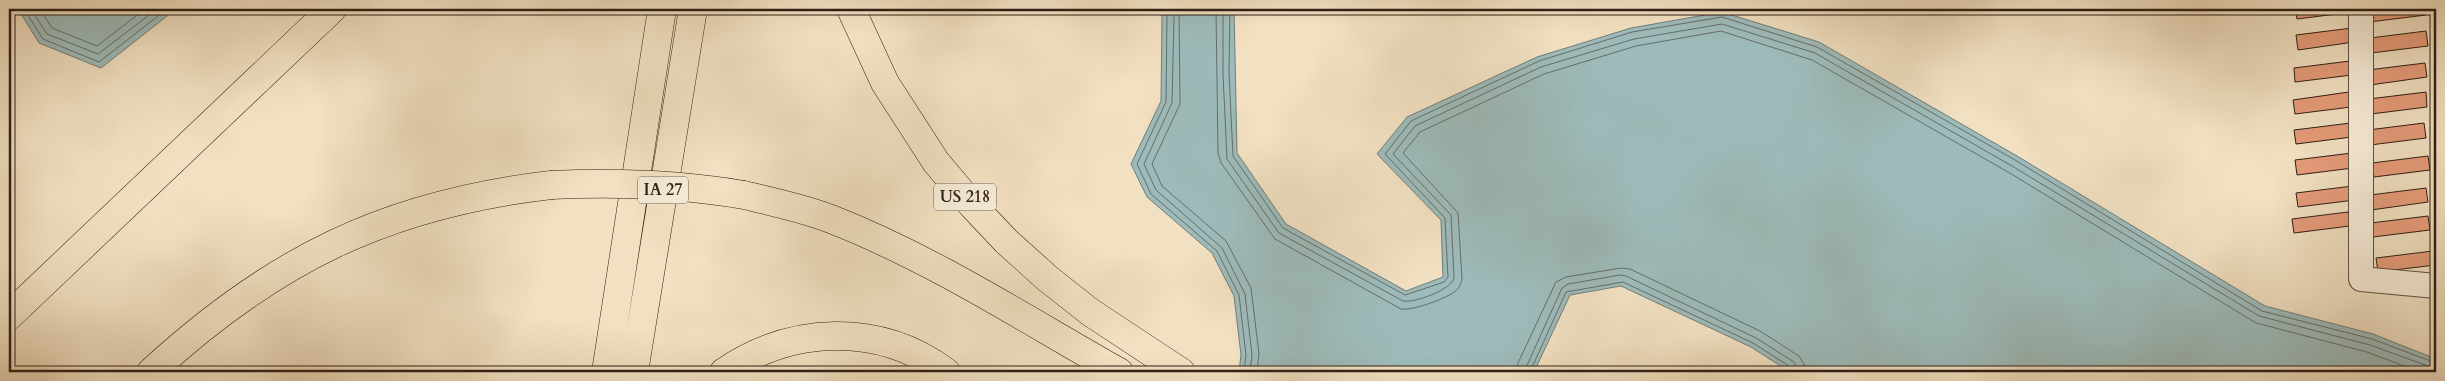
<svg xmlns="http://www.w3.org/2000/svg" width="2445" height="381" viewBox="0 0 2445 381" font-family="Cardo,serif">
<style>
.water{fill:#9dbbba;stroke:#717d78}
.lines{fill:none;stroke-linecap:round;stroke-linejoin:round}
.shore{stroke:#666d68;stroke-width:1}
.building{fill:#e59b79;stroke:#2e1f16}
.minor-casing{stroke:#5f4f41;stroke-width:26}
.highway-casing{stroke:#2e1f16;stroke-width:29}
.minor{stroke:#f6ebd7;stroke-width:24}
.highway{stroke:#f1e0c1;stroke-width:28}
.highway-bridge-casing{stroke:#2e1f16;stroke-width:29;stroke-linecap:butt}
.highway-bridge{stroke:#f1e0c1;stroke-width:28}
.labels{text-anchor:middle;dominant-baseline:central;stroke-width:5;stroke-linejoin:round;paint-order:stroke}
.shield{fill:#f6ebd7;stroke:#6a5c50;stroke-width:1}
.shield-label{font-size:16px;font-weight:bold;fill:#2e1f16}
</style>
<rect width="100%" height="100%" fill="#f1e0c1"/>
<filter id="stains"><feTurbulence type="fractalNoise" baseFrequency=".004" numOctaves="4"/><feColorMatrix values="0 0 0 0 .2 0 0 0 0 .09 0 0 0 0 .02 0 0 0 .5 -.17"/></filter>
<radialGradient id="worn" r=".72"><stop offset=".6" stop-color="#630" stop-opacity="0"/><stop offset="1" stop-color="#630" stop-opacity=".3"/></radialGradient>
<path class="water" d="M18 9H176L101 68 39 43Z
M1160 9H1234L1237 153 1286 224 1406 291 1443 277 1441 220 1377 154 1407 117 1537 57 1631 28 1722 12 1819 42 2017 156 2265 306 2373 334 2436 359V372H1790L1751 347 1621 286 1570 295 1534 372H1239L1241 355 1234 296 1212 253 1147 197 1131 164 1161 101 1162 17Z"/>
<g class="lines">
<path class="shore" d="M24 9 43 39 99 62 167 9
M31 9 47 34 98 54 157 9
M40 9 52 28 97 46 145 9
M1165 9 1167 17 1166 102 1137 164 1151 194 1217 251 1239 295 1246 355 1244 372
M1171 9 1174 17 1172 103 1144 164 1156 190 1222 248 1245 294 1252 355 1250 372
M1179 9 1180 104 1152 164 1162 186 1226 241 1251 288 1259 354 1257 372
M1216 9 1218 153 1221 163 1275 239 1401 309C1412 311 1445 299 1454 292 1459 289 1461 284 1462 279L1458 213 1403 153 1420 132 1544 74 1636 46 1721 31 1812 60 2008 172 2256 323 2367 352 2420 372
M1223 9V74L1227 159 1279 233 1403 301C1415 303 1451 290 1454 278L1451 215 1393 154 1415 126 1541 67 1634 39 1722 24 1815 53 2012 166 2259 316 2370 345 2436 369
M1230 9 1229 73 1233 156 1283 228 1405 295 1444 282 1448 277 1445 218 1385 154 1411 121 1539 61 1632 32 1722 17 1817 47 2015 160 2262 311 2372 339 2436 363
M1516 372 1518 363 1556 282 1566 277 1621 268 1630 269 1760 331 1799 356 1804 364 1805 372
M1524 372 1562 288 1568 284 1620 275 1626 276 1756 338 1794 362 1798 372
M1530 372 1566 292 1623 282 1753 343 1789 366 1792 372"/>
</g>
<path class="building" d="M2295 9H2353V12L2297 19Z
M2368 9H2425L2426 15 2369 22Z
M2352 28 2354 42 2298 50 2296 35Z
M2426 31 2428 46 2371 53 2370 38Z
M2350 61 2352 75 2295 82 2294 68Z
M2425 63 2427 77 2370 85 2368 70Z
M2349 92 2351 107 2295 114 2293 100Z
M2426 92 2427 107 2371 114 2369 99Z
M2351 123 2352 137 2296 144 2294 130Z
M2424 123 2426 138 2370 145 2368 130Z
M2352 153 2353 168 2297 175 2295 160Z
M2428 156 2430 170 2374 177 2372 163Z
M2353 186 2355 200 2298 207 2296 193Z
M2426 188 2428 202 2371 210 2370 195Z
M2348 212 2350 226 2294 233 2292 219Z
M2428 216 2430 230 2373 237 2371 223Z
M2433 251 2435 265 2378 272 2376 258Z"/>
<g class="lines">
<defs>
<path id="minor" d="M2361 9V279L2436 286"/>
<path id="highway" d="M851 9 885 83 936 162 973 206 1006 241 1047 278 1090 312 1181 372
M744 195C773 202 803 208 831 219 933 259 1025 319 1119 372
M9 316 332 9
M151 372C273 260 386 204 551 185
M606 372 662 9
M634 372 693 9
M724 372C791 326 879 322 946 372"/>
</defs>
<use href="#minor" class="minor-casing"/>
<use href="#highway" class="highway-casing"/>
<use href="#minor" class="minor"/>
<use href="#highway" class="highway"/>
<defs>
<path id="highway-bridge" d="M551 185C616 182 679 184 744 195"/>
</defs>
<use href="#highway-bridge" class="highway-bridge-casing"/>
<use href="#highway-bridge" class="highway-bridge"/>
</g>
<g class="labels">
<g class="shield">
<rect x="638" y="176.5" width="50" height="27" rx="4"/>
<rect x="934" y="183.5" width="62" height="27" rx="4"/>
</g>
<g class="shield-label">
<text x="663" y="190">IA 27</text>
<text x="965" y="197">US 218</text>
</g>
</g>
<rect width="2445" height="381" fill="none" stroke="#f1e0c1" stroke-width="30"/>
<rect x="10" y="10" width="2425" height="361" fill="none" stroke="#2e1f16" stroke-width="2.5"/>
<rect x="15" y="15" width="2415" height="351" fill="none" stroke="#2e1f16"/>
<rect width="100%" height="100%" filter="url(#stains)"/>
<rect width="100%" height="100%" fill="url(#worn)"/>
</svg>
